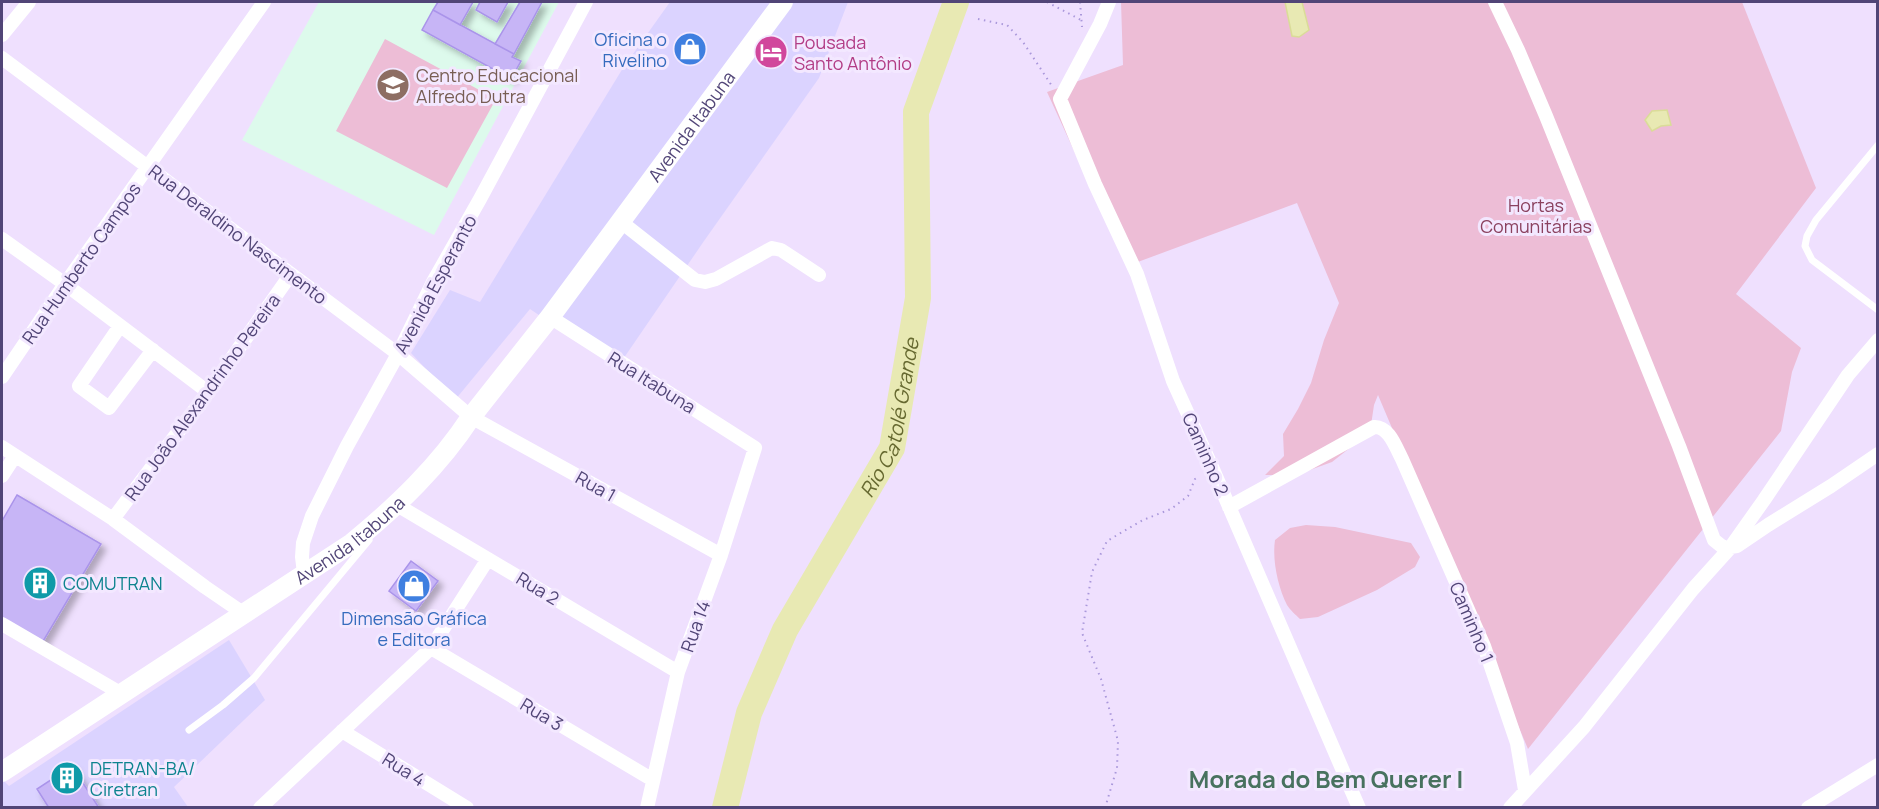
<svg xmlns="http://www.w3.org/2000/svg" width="1879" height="809" viewBox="0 0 1879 809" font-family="Manrope,sans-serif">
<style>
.commercial{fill:#dbd3ff}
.education{fill:#ddfaec}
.green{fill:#edbdd6}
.water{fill:#e8e9b3;stroke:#dadc98;stroke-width:1.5}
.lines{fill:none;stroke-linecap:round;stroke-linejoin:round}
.river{stroke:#e8e9b3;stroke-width:26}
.building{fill:#c7b5f6;stroke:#aa94ea;stroke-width:1.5;filter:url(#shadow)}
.path{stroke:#aa98db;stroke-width:2;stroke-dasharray:1.5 4.5;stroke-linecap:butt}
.lane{stroke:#fff;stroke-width:7}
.street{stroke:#fff;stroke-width:14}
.secondary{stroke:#fff;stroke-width:20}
.labels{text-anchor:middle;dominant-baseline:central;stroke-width:6;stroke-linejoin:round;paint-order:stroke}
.shop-label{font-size:18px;fill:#366cbe;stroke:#f3e8ff;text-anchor:end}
.hotel-label{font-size:18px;fill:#b23c85;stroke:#f3e8ff;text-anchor:start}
.education-label{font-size:18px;fill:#785e54;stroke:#f3e8ff;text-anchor:start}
.street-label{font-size:18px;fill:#514577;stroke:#f3e8ff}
.park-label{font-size:18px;fill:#8b415f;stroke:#f3e8ff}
.culture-label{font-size:18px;fill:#0d838f;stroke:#f3e8ff;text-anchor:start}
.water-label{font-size:20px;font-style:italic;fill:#666930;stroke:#f3e8ff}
.district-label{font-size:24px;font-weight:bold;fill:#48725f;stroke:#f3e8ff}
</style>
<defs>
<filter id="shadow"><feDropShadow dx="5" dy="5" stdDeviation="3" flood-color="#0004"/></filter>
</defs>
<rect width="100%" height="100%" fill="#efe0fe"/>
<path class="commercial" d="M670 2H848L819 78 704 241 617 368 530 309 455 400 411 353 450 290 480 302 623 68Z
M229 640 265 700 174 787 188 807H2V779L9 786Z"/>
<path class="education" d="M319 2H559L434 235 242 140Z"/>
<path class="green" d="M1121 2H1742L1816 188 1736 294 1801 348 1792 372 1781 431 1528 749 1378 395 1374 405 1370 432 1332 462 1296 475H1265L1284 456 1283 434 1298 409 1311 383 1324 340 1339 303 1297 203 1127 266 1047 92 1123 65Z
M385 39 496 99 447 188 336 131Z
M1306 525 1335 527 1411 543 1420 557 1415 567 1377 590 1318 617 1300 619C1296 615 1290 610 1287 605 1278 587 1272 560 1275 540L1290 528Z"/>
<path class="water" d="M1285 2H1302L1309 30 1299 37 1292 36Z
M1667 110 1671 125 1661 126 1652 131 1645 120 1652 111Z"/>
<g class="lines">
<path class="river" id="s1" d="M725 808 749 713 785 630 892 448 918 298 916 112 956 2"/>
</g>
<path class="building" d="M438 2H473L460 25 433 10Z
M480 2H508L497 22 476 10Z
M520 2H542L514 54 495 44Z
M433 10 514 54 512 57 521 61 511 79 422 30Z
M17 495 101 544 42 643 2 621V521Z
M411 561 438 581 416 611 389 591Z
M72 766 99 808H49L37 789Z"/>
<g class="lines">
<path class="path" d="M938 2H939
M1047 2 1081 20
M1080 2 1082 27
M978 19 1007 25 1023 42 1052 86
M1105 808 1117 768 1118 741 1101 679 1082 633 1092 572 1107 541 1143 520 1171 509 1188 496 1195 479 1199 476"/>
<path class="lane" d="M1878 145 1816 220 1807 236 1805 246 1812 260 1878 310
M189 730 223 705 254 678 369 540"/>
<path class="street" d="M1109 2 1100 24 1060 99 1095 184 1137 274 1173 381 1212 467 1359 808
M1495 2 1518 50 1546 116 1679 446 1714 540 1724 548 1737 546 1768 525 1831 486 1878 454
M2 35 29 2
M2 58 398 354 471 417 721 555
M620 221 695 280 705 282 716 279 772 248 781 250 819 275
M2 239 65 284 208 392
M550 317 755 448 721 555 678 672 647 808
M120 326 79 386 109 408 153 350
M2 377 65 284 264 2
M2 447 113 519 205 587 243 613
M2 476 15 456
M397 505 678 672
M1229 507 1374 427C1389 426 1396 448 1402 459L1484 646 1517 743 1525 790
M113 519 208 392 291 274
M304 573 302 557 303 543 312 516 347 446 398 354 433 282 480 199 586 2
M2 624 122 694
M431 648 653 780
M342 731 467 808
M260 808 431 648 488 559
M1510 808 1584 727 1693 589 1730 548 1764 500 1848 375 1878 340
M1808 808 1878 765"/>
<path class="secondary" id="s2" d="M2 772 352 543C397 506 439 466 471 417L550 317 783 2"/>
</g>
<defs>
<symbol id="shop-disc" viewBox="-11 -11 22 22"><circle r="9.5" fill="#3f7fe0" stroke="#f3e8ff"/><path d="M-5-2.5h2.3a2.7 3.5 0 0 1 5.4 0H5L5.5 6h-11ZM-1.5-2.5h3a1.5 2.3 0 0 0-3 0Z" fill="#fff"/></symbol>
<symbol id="hotel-disc" viewBox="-11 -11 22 22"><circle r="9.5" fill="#d1479c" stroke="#f3e8ff"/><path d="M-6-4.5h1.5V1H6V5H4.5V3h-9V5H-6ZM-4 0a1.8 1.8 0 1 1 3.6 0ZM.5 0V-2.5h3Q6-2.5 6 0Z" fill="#fff"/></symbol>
<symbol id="school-disc" viewBox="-11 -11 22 22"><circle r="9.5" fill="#8d6e63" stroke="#f3e8ff"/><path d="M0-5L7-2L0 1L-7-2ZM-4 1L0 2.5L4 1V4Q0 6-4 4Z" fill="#fff"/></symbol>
<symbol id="building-disc" viewBox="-11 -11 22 22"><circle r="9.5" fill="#0f9aa8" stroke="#f3e8ff"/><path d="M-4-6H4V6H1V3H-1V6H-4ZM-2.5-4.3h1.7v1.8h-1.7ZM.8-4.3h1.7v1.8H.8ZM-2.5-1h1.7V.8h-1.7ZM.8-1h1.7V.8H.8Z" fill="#fff"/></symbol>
</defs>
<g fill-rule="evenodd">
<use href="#shop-disc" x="671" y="30" width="38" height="38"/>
<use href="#hotel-disc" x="752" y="33" width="38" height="38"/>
<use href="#school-disc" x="374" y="66" width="38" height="38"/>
<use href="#building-disc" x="21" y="564" width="38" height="38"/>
<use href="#shop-disc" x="395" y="567" width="38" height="38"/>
<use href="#building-disc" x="48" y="759" width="38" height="38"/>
</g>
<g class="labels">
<g class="shop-label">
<text x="667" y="39">Oficina o<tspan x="667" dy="21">Rivelino</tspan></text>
<text x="414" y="618" text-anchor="middle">Dimensão Gráfica<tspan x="414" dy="21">e Editora</tspan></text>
</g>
<g class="hotel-label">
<text x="794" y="42">Pousada<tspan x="794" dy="21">Santo Antônio</tspan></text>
</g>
<g class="education-label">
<text x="416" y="75">Centro Educacional<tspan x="416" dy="21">Alfredo Dutra</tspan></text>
</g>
<g class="street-label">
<text stroke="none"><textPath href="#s2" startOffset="957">Avenida Itabuna</textPath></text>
<text transform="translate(238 234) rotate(37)">Rua Deraldino Nascimento</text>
<text transform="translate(81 263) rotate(-55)">Rua Humberto Campos</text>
<text transform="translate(435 284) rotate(-62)">Avenida Esperanto</text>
<text transform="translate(652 382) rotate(32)">Rua Itabuna</text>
<text transform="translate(202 397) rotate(-54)">Rua João Alexandrinho Pereira</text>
<text transform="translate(1206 454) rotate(66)">Caminho 2</text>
<text transform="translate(596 486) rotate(29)">Rua 1</text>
<text stroke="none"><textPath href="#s2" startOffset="418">Avenida Itabuna</textPath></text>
<text transform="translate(538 588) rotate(31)">Rua 2</text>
<text transform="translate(1472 622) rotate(67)">Caminho 1</text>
<text transform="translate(695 626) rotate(-70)">Rua 14</text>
<text transform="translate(542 714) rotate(31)">Rua 3</text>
<text transform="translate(404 769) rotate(32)">Rua 4</text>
</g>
<g class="park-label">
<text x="1536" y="205">Hortas<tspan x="1536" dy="21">Comunitárias</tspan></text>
</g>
<g class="culture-label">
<text x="63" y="583">COMUTRAN</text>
<text x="90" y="768">DETRAN-BA/<tspan x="90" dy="21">Ciretran</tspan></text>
</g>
<g class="water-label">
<text stroke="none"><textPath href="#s1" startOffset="428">Rio Catolé Grande</textPath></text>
</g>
<g class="district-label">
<text x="1326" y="778">Morada do Bem Querer I</text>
</g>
</g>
<rect width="1879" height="809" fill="none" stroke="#514577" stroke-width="6"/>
</svg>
